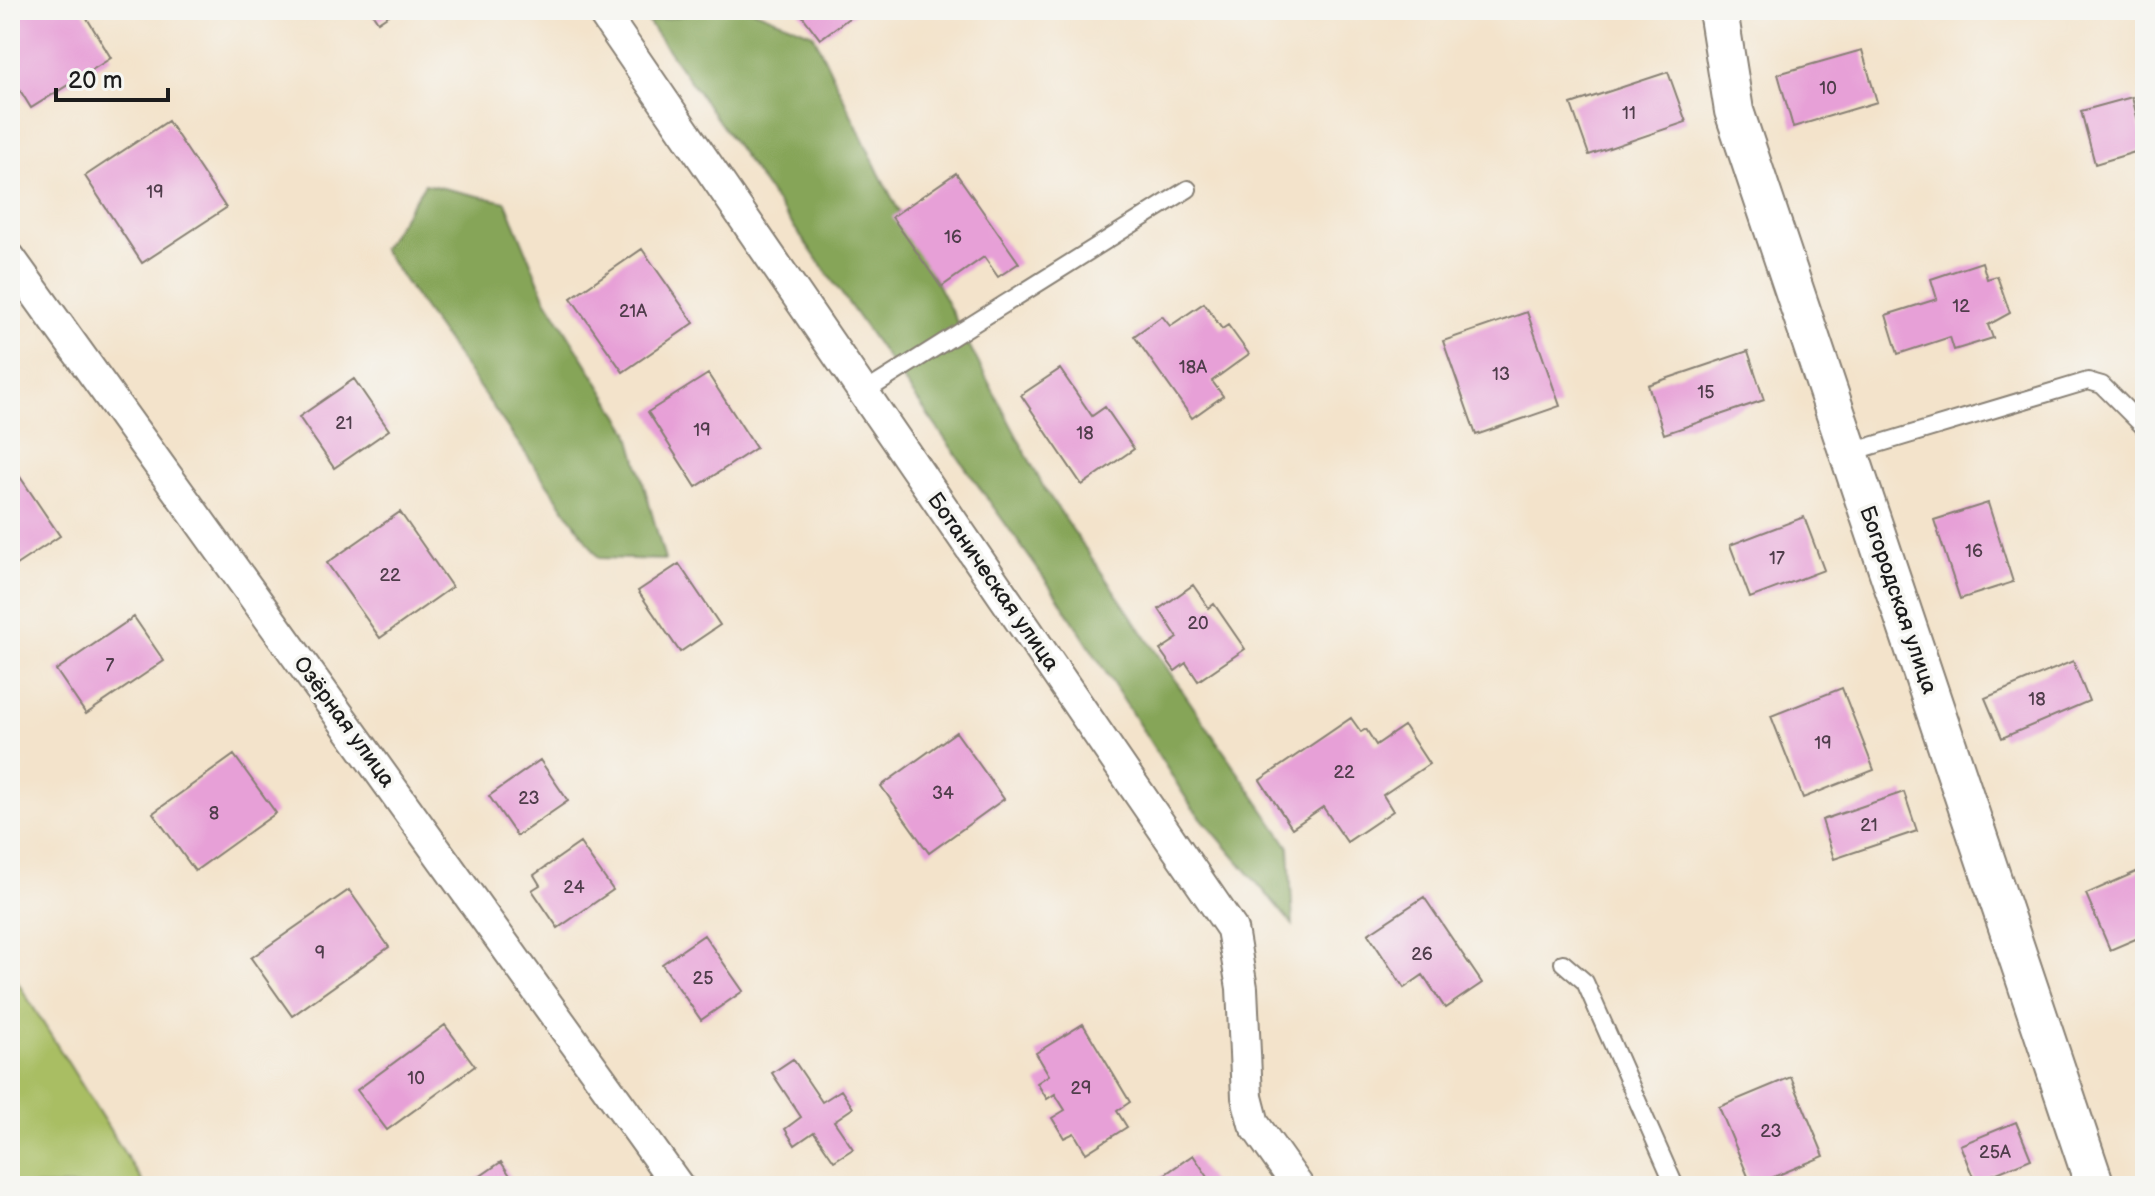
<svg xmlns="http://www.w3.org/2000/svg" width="2155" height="1196" viewBox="0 0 2155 1196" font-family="'Balsamiq Sans',sans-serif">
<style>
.green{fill:#a9be63;stroke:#626d40;stroke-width:2}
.forest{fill:#86a559;stroke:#51603a;stroke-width:2}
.building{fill:#e7a0d7}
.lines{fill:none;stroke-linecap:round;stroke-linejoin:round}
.service-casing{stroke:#888074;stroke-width:20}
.minor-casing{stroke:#888074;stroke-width:34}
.tertiary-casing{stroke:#888074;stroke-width:42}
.service{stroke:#fff;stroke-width:16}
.minor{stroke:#fff;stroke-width:30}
.tertiary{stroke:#fff;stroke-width:38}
.labels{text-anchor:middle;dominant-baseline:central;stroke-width:7;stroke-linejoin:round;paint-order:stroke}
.number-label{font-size:18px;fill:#4f3d4b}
.street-label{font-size:22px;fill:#1c1c1c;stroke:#f6f6f2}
</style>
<rect width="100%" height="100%" fill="#f6f6f2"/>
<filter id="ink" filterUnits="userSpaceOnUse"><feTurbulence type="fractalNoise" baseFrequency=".0125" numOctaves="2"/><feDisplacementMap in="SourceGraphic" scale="16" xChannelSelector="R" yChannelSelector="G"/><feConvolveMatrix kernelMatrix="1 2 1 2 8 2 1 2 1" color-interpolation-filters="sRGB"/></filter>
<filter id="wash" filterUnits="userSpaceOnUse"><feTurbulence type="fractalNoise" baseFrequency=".006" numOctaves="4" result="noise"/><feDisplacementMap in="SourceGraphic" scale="32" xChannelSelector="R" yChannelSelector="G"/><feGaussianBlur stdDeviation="1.8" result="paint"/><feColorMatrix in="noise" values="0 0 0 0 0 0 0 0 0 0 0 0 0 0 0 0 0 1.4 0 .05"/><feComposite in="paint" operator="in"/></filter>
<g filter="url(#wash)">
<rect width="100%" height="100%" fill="#f3e3cb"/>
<path class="green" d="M10 970 145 1186H10Z"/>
<path class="forest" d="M711 10H753L813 34 879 173 1044 488 1289 847 1293 925 1191 806 1059 599 648 22Z
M425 184 506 202 545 297 629 432 665 560 599 558 382 249Z"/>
<g id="blocks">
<path class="building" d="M10 10H82L111 58 31 108 10 74Z
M370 10H396L378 22Z
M798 10H860L820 39Z
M1862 50 1877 102 1793 127 1778 74Z
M1668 72 1686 122 1589 155 1571 104Z
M2132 97 2145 149 2095 164 2081 111Z
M168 121 226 208 142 263 85 176Z
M956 173 1019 263 998 277 984 257 941 287 892 217Z
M642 249 694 323 623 372 571 298Z
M1982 262 1987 279 1997 276 2010 313 1988 325 1993 338 1954 350 1950 337 1898 354 1886 315 1937 299 1931 279Z
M1204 303 1222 329 1228 325 1249 354 1212 381 1223 396 1192 418 1134 336 1162 316 1170 326Z
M1527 312 1560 406 1476 435 1443 341Z
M1748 351 1764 400 1664 434 1648 385Z
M1060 369 1092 416 1105 407 1134 449 1082 485 1021 395Z
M708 374 756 448 696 487 648 412Z
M354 379 389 430 334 468 299 417Z
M10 462 60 536 10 569Z
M1988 503 2013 582 1960 599 1934 520Z
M400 512 452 587 380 638 327 563Z
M1804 517 1824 570 1750 598 1730 545Z
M679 564 720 625 680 652 638 591Z
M1193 585 1209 608 1214 604 1245 649 1198 681 1186 663 1175 671 1160 650 1178 638 1159 609Z
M134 617 164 661 86 714 56 670Z
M2073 661 2089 701 2002 738 1985 698Z
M1842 688 1874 770 1803 798 1771 716Z
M1351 718 1361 732 1366 729 1376 745 1404 726 1429 764 1383 795 1393 811 1347 842 1323 807 1292 828 1260 780Z
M956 732 1004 799 929 853 881 786Z
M234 755 276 813 195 871 153 813Z
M540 760 568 801 517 836 489 796Z
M1904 792 1917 831 1834 859 1822 820Z
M580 843 613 890 558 928 532 890 540 885 534 875Z
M2145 868V935L2110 950 2086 894Z
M349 890 389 947 292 1016 251 958Z
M1424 897 1482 983 1445 1008 1423 975 1404 988 1368 934Z
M704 935 743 991 701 1020 662 964Z
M1083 1024 1130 1102 1117 1111 1127 1127 1086 1153 1074 1133 1064 1138 1052 1118 1065 1110 1055 1094 1047 1099 1037 1083 1049 1075 1036 1053Z
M445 1025 475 1066 387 1130 357 1090Z
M793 1059 822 1102 841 1090 853 1108 834 1121 853 1149 834 1161 814 1132 795 1145 785 1129 801 1117 772 1073Z
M1791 1077 1824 1156 1752 1186 1719 1107Z
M2016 1122 2031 1159 1975 1182 1960 1145Z
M1193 1155 1214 1186H1148Z
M501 1162 517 1186H466Z"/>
</g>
</g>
<g filter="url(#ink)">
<use href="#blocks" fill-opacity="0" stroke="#888074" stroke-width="2"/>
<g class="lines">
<defs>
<path id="service" d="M863 393 1188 189
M1848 453 2088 381 2102 385 2145 428
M1563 963 1585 982 1675 1186"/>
<path id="minor" d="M601 10 1232 929 1242 988 1247 1097 1254 1124 1298 1186
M10 258 678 1186"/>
<path id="tertiary" d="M1718 10 1734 111 2095 1186"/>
</defs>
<use href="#service" class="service-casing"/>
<use href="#minor" class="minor-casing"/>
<use href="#tertiary" class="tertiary-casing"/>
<use href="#service" class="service"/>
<use href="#minor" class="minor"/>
<use href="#tertiary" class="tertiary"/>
</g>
</g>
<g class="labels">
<g class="number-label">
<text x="1828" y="88">10</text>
<text x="1629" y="113">11</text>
<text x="155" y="192">19</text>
<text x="953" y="237">16</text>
<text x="1961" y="306">12</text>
<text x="633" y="311">21А</text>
<text x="1193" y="367">18А</text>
<text x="1501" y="374">13</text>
<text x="1706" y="392">15</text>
<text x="344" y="423">21</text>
<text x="702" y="430">19</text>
<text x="1085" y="433">18</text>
<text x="1974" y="551">16</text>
<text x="1777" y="558">17</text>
<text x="390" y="575">22</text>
<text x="1198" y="623">20</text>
<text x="110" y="665">7</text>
<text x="2037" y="699">18</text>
<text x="1823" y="743">19</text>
<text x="1344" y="772">22</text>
<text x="943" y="793">34</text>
<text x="529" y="798">23</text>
<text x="214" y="813">8</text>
<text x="1869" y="825">21</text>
<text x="574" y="887">24</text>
<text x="320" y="953">9</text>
<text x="1422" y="954">26</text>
<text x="703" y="978">25</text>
<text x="416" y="1078">10</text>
<text x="1081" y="1088">29</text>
<text x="1771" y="1131">23</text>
<text x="1995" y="1152">25А</text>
</g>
<g class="street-label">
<text transform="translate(993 582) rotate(55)">Ботаническая улица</text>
<text transform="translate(1898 600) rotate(71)">Богородская улица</text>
<text transform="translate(344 722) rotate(54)">Озёрная улица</text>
</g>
</g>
<rect width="2155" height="1196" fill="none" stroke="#f6f6f2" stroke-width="40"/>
<path d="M56 88v12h112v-12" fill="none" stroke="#1c1c1c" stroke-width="4"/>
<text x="68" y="88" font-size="24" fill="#1c1c1c" stroke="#f6f6f2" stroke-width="6" paint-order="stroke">20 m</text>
</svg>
